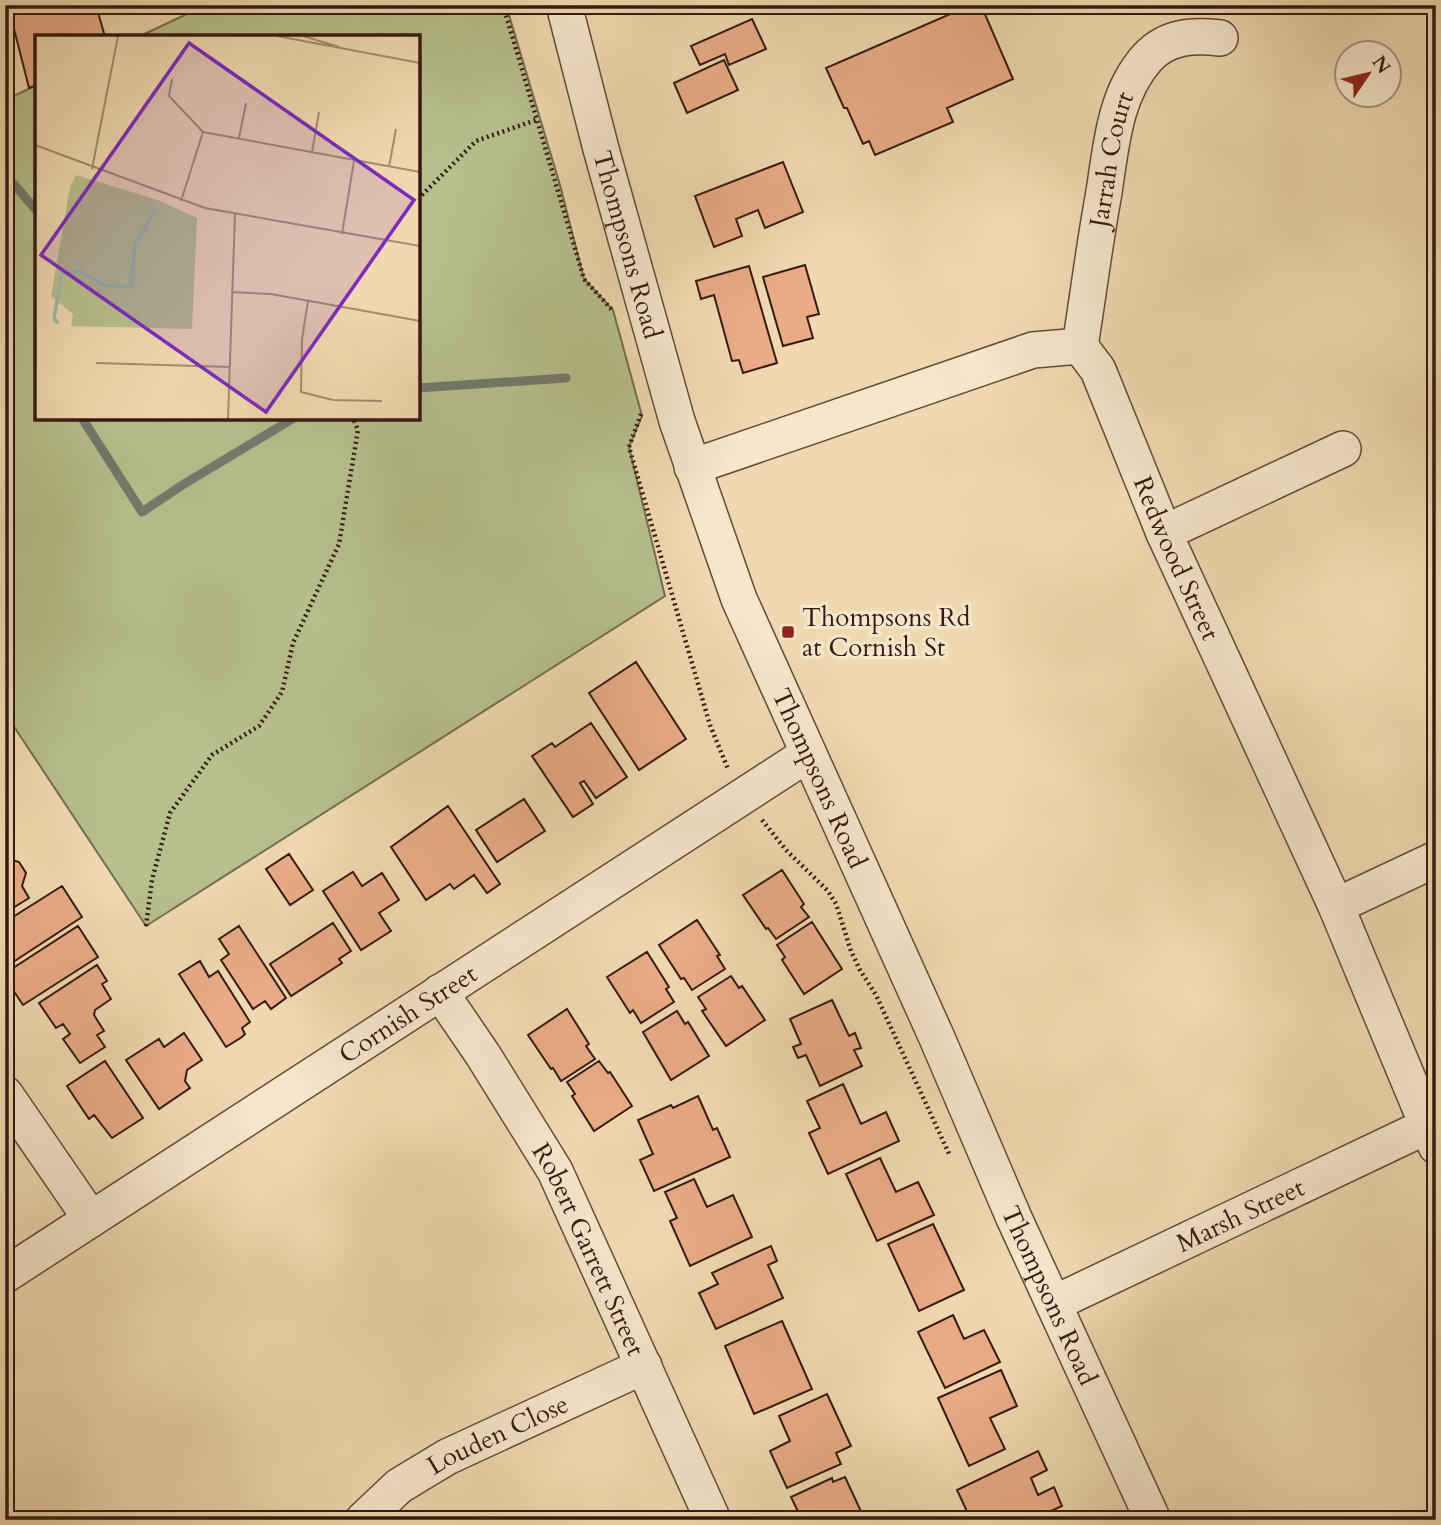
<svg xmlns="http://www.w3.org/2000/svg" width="1441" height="1525" viewBox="0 0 1441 1525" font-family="Cardo,serif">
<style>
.green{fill:#b6c08e;stroke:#766d50;stroke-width:2}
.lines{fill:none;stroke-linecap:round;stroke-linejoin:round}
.stream{stroke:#727a6c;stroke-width:9}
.building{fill:#e9ac87;stroke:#351a11;stroke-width:2}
.minor-casing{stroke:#644a39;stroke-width:38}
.path{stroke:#351a11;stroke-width:4.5;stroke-dasharray:2 3.5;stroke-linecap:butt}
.minor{stroke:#f5e6cc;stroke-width:35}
.poi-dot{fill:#8f2418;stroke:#f5e6cc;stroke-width:2.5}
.labels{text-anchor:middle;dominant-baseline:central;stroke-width:6;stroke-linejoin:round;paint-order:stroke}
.street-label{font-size:26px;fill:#351a11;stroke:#f5e6cc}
.poi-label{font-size:26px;fill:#351a11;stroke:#f5e6cc;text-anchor:start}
.inset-river{fill:none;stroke:#9bbaa9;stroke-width:3.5}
.inset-road{fill:none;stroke:#a58d71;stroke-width:2}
.view{fill:#7b2cbf;fill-opacity:0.15;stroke:#7b2cbf;stroke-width:3.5}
.inset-edge{fill:none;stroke:#351a11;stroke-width:3.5}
</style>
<rect width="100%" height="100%" fill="#f0d9b1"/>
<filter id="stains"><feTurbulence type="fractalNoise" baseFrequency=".00286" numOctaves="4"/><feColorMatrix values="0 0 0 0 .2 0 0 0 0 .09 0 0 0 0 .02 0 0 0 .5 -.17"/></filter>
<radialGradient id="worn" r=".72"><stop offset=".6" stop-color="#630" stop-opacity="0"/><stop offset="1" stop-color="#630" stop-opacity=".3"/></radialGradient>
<path class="green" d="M206 5H506L560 185 584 279 613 310 642 416 629 447 665 596 146 926 5 713V100L37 85V418H418V37H138Z"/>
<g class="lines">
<path class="stream" d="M5 174 37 211
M418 388 566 378
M82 418 142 512 184 484 294 418"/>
</g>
<path class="building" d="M8 5H96L105 37H37V85L29 88Z
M971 5H981L1013 79 947 108 953 122 875 155 869 141 863 144 847 108H844L826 68Z
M752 19 766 49 729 65 725 54 700 65 691 46Z
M724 60 738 90 687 113 674 83Z
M783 162 803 212 765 228 758 210 736 219 742 236 714 247 695 196Z
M805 265 819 314 807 317 813 338 783 346 763 277Z
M749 266 777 363 743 373 739 360 732 361 714 295 701 299 696 281Z
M636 662 686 739 639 770 589 693Z
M591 723 627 777 596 798 584 781 580 783 593 804 573 817 532 756 552 743 555 747Z
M524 799 545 831 497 862 476 830Z
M448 806 500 884 487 893 474 875 454 889 450 884 426 900 391 847Z
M289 854 313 890 290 905 266 869Z
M9 859 19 862 26 873 22 886 29 898 5 913V860Z
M782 870 804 904 801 907 809 917 776 939 768 928 766 929 743 895Z
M353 872 362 886 382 873 399 900 379 913 391 931 361 950 323 891Z
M62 886 82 917 7 966 5 922Z
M697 920 720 955 717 956 725 969 692 990 684 978 681 979 659 945Z
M812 922 842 969 804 994 782 960 785 957 777 945Z
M333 923 351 951 339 959 342 963 291 996 270 964Z
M78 926 98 957 23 1005 9 984 13 981 7 972Z
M239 926 286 998 271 1009 265 1001 253 1009 221 960 229 954 219 939Z
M647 952 669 987 666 989 674 1002 641 1023 633 1010 630 1013 607 977Z
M200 961 209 977 218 971 250 1022 242 1028 245 1034 242 1037 226 1047 179 974Z
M97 965 107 981 102 984 111 999 95 1010 94 1015 104 1031 97 1035 105 1047 80 1063 63 1039 70 1034 63 1024 56 1028 39 1003Z
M731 976 739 988 742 986 765 1020 726 1046 702 1011 706 1009 698 997Z
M832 1000 849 1036 855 1033 861 1048 854 1050 862 1066 820 1086 806 1055 798 1058 793 1047 801 1044 790 1019Z
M567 1009 589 1044 586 1046 595 1059 561 1081 553 1068 551 1069 528 1035Z
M677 1011 685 1024 688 1022 709 1056 671 1080 643 1032Z
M184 1033 202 1060 187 1070 185 1081 190 1088 159 1109 126 1060 159 1039 164 1047Z
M105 1061 143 1118 112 1138 94 1115 89 1119 67 1086Z
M599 1061 608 1073 610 1072 632 1106 594 1131 572 1096 575 1094 567 1082Z
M843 1084 861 1124 886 1112 899 1141 828 1174 809 1133 820 1128 807 1101Z
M698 1096 713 1130 717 1128 730 1157 654 1191 640 1160 653 1154 638 1120 671 1105 673 1108Z
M880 1158 896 1192 918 1182 934 1215 877 1241 846 1174Z
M694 1179 707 1207 733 1195 752 1237 690 1266 670 1221 677 1218 665 1192Z
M5 1188 14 1202 5 1208Z
M933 1224 964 1290 919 1311 888 1244Z
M771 1246 777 1261 768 1265 783 1298 716 1329 699 1293 718 1284 712 1273Z
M953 1315 964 1339 984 1330 1000 1362 945 1388 918 1332Z
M782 1321 812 1389 754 1414 725 1346Z
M1001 1370 1017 1406 990 1418 1005 1449 969 1466 938 1398Z
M827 1394 851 1446 836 1453 841 1464 787 1488 770 1451 790 1441 779 1416Z
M1038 1451 1047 1470 1031 1478 1038 1495 1054 1487 1062 1506 1032 1520H971L957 1490Z
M845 1477 865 1520H802L791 1497 832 1478 833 1482Z"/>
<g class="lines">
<defs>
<g id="minor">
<path id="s1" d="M564 5 601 149 677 421 739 599 937 1038 1014 1218 1153 1520"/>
<path id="s2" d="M1080 346 1098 370 1164 533 1336 906 1436 1146"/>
<path id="s3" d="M1080 346C1088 297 1094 247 1103 198 1111 151 1113 96 1147 58 1167 36 1193 35 1220 38"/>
<path d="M692 467 1033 350 1080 346"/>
<path d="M1164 533 1343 449"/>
<path d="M1336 906 1436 859"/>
<path id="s4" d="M440 992 483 1055 555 1171 713 1520"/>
<path d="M5 1094 91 1219"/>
<path id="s5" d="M5 1275 808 754"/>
<path id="s6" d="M1055 1303 1427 1126"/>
<path id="s7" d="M363 1520 399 1486 447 1457 644 1366"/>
</g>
</defs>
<use href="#minor" class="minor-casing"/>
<path class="path" d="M503 5 584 279 613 311
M418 199 476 141 536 120
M641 414 629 447 710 725 728 769
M762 820 786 850 828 891 836 904 851 951 860 970 876 995 950 1156
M146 926 152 880 170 813 212 755 259 726 282 692 293 643 339 544 358 430 353 418"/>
<use href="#minor" class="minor"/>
</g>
<rect class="poi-dot" x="781" y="625" width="14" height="14" rx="3.5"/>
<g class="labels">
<g class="street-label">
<text stroke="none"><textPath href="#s3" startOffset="189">Jarrah Court</textPath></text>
<text stroke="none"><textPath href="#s1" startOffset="248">Thompsons Road</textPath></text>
<text stroke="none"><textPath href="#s2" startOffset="234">Redwood Street</textPath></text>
<text stroke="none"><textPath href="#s1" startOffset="816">Thompsons Road</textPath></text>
<text stroke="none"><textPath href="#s5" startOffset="480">Cornish Street</textPath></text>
<text stroke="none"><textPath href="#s6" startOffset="205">Marsh Street</textPath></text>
<text stroke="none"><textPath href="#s4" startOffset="298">Robert Garrett Street</textPath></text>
<text stroke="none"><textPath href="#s1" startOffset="1382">Thompsons Road</textPath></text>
<text stroke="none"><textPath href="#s7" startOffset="161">Louden Close</textPath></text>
</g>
<g class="poi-label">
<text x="802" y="617">Thompsons Rd<tspan x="802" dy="30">at Cornish St</tspan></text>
</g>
</g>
<g transform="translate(35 35)">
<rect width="385" height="385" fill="#f0d9b1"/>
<path d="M41 140 123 165 162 183 157 294 36 291 38 279 16 261 35 152Z" fill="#b6c08e"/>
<path class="inset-river" d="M23 288 19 283 27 238 46 236 68 250 96 252 100 210 120 175"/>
<path class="inset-road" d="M242 1 385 28M268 1 304 12M137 44 134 61 168 97M168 97 385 137M204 103 211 68M0 110 170 173 385 211M277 117 284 77M354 132 361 94M57 134 83 1M146 166 168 97M307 199 319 126M197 257 236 259 385 286M273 266 267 304 266 357 298 365 347 366M61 328 195 332M193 384 200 179"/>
<path class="view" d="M154 8 379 165 231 377 6 220Z"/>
<rect width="385" height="385" class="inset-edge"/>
</g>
<rect width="1441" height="1525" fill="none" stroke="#f0d9b1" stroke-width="28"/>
<rect x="7" y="7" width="1427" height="1511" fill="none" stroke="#351a11" stroke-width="3.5"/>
<rect x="14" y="14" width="1413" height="1497" fill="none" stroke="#351a11" stroke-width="2"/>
<g transform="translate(1368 74) rotate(55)"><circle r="33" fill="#f5e6cc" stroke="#a89481" stroke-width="2"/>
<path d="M0-5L12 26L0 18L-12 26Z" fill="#8f2418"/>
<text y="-10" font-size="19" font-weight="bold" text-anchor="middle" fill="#351a11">N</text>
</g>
<rect width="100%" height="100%" filter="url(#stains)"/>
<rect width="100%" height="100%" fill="url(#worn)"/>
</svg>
